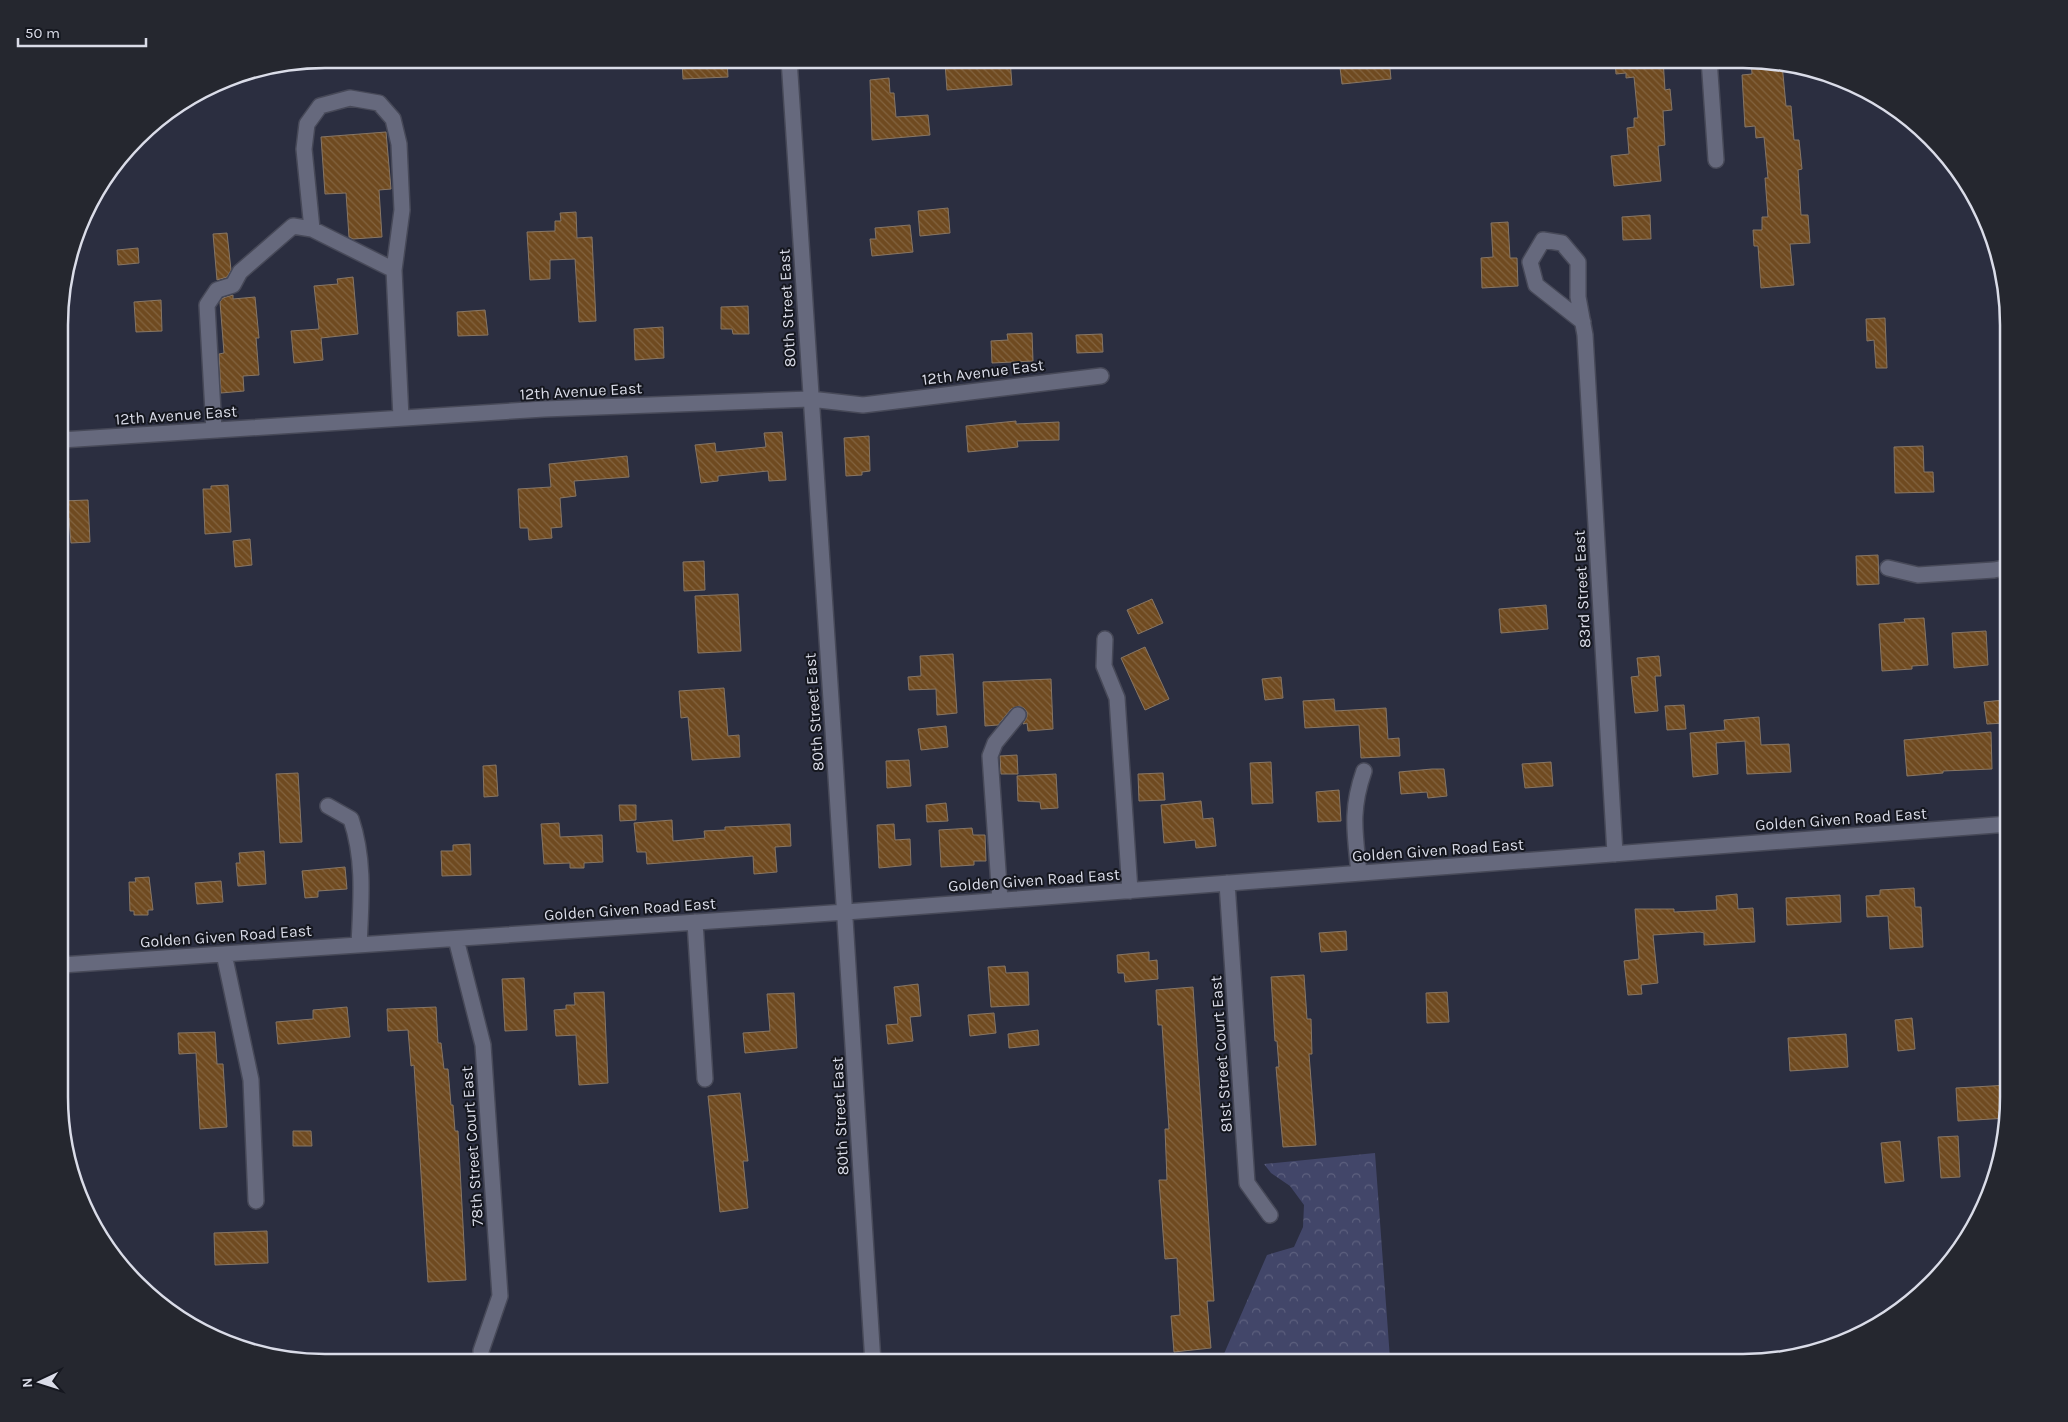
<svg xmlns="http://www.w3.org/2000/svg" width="2068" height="1422" viewBox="0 0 2068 1422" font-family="Karla,sans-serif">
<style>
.park{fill:url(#park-crowns)}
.building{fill:url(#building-back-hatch);stroke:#877665}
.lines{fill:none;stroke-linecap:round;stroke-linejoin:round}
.minor-casing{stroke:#474958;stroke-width:18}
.minor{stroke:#66697d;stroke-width:15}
.labels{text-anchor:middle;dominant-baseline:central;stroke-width:4;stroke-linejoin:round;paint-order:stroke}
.street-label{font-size:16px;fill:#dadce8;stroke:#15171f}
.rim{fill:none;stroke:#dadce8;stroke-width:2.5}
</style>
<defs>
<pattern id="park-crowns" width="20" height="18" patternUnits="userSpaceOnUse" patternTransform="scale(1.25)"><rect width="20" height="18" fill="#424669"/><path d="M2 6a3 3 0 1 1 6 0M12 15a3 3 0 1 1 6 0" fill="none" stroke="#5d607e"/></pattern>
<pattern id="building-back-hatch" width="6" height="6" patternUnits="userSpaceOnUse" patternTransform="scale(1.25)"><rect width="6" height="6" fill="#6f4a20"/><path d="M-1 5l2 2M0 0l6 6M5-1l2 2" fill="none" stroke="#836440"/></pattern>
</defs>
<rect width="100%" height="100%" fill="#2b2e40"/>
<path class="park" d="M1375 1153 1390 1359 1332 1363H1220L1267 1255 1294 1247 1303 1227 1304 1205 1290 1186 1271 1173 1264 1164Z"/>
<path class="building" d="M694 59H727L728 77 683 79 682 61H694Z
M1001 59H1010L1012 85 947 90 945 63Z
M1339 59H1389L1391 79 1342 84Z
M1626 59H1663L1665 90 1670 89 1672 110 1663 111 1665 145 1658 146 1661 181 1614 186 1611 156 1629 154 1627 128 1634 127V118H1638L1634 77 1626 78V73L1616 74 1615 60Z
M1751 59 1782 64 1786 106H1791L1794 140H1799L1802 169 1798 170 1801 215H1808L1810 243 1790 244 1794 285 1761 288 1758 246H1754L1753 230H1762V217H1768L1765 178H1768L1764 137 1756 138 1755 126 1745 127 1742 75 1752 74Z
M889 78 890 93H894L896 117 928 115 930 135 872 140 870 80Z
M386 132 391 189 379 190 382 237 353 239 349 237 346 193 325 194 321 137Z
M948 208 950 233 920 236 918 211Z
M576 212 577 238 592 237 596 321 579 322 575 259 550 260V279L530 280 527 232 555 231V221H561L560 213Z
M1650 215 1651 239 1623 240 1622 217Z
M1508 222 1510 258H1517L1518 286 1482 288 1481 258 1493 257 1491 223Z
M910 225 913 252 872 256 870 239H876L875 228Z
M227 233 231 270 227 277 217 280 213 234Z
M138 248 139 263 118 265 117 250Z
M353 277 358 334 321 338 323 360 294 363 291 331 319 329 314 286 338 284 337 279Z
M233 295V299L255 297 259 338H256L259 375 243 376 244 391 221 393 219 354 224 353 220 302 223 298Z
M161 300 162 331 136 332 134 302Z
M748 306 749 334H733L732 329H721V307Z
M485 310 488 335 458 336 457 312Z
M1885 318 1887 368H1876L1874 340 1867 341 1866 319Z
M663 327 664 358 635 360 634 329Z
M1032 333 1033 361 992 363 991 341 1008 340 1007 334Z
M1102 334 1103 352 1077 353 1076 335Z
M1016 421V424L1059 422V440L1017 441 1018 447 968 452 966 426Z
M782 432 786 480 769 481 768 471 718 476V481L701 483 695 445 715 443 716 452 766 447 764 433Z
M869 436 870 471 862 472V475L846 476 844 438Z
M1923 446 1924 472H1933L1934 492 1895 493 1894 447Z
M627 456 629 477 574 481 576 496 560 498 562 527 551 528 552 538 529 540 528 528H520L518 489 551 487 549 464Z
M228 485 231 532 205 534 203 489H211V486Z
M88 500 90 542 71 543 69 518H63L62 501Z
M250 539 252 565 235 567 233 541Z
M1878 555 1879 584 1857 585 1856 556Z
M704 561 705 590 684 591 683 562Z
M738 594 741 651 698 653 695 596Z
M1152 599 1163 623 1138 634 1127 610Z
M1546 605 1548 629 1501 633 1499 609Z
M1924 618 1928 665 1912 666V669L1882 671 1879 624 1905 622 1904 619Z
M1986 631 1988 665 1954 668 1952 633Z
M1145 647 1169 699 1145 710 1121 658Z
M953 654 957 713 937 715 936 689 909 690 908 677 921 676 920 656Z
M1659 656 1661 676H1655L1658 711 1635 713 1631 677 1639 676 1637 658Z
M1281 677 1283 698 1265 700 1262 679Z
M1051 679 1053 729 1028 731 1027 723 1023 724 1027 717V712L1024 708 1019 706 1011 709 998 725 985 726 983 682Z
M724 688 728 736 739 735 740 757 692 760 688 717 681 718 679 691Z
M1334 699 1335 711 1386 708 1388 739 1399 738 1400 756 1361 758 1359 725 1305 728 1303 701Z
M2004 700 2006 723 1987 724 1984 702Z
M1684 705 1686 729 1667 730 1665 706Z
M1759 717 1761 745 1789 744 1791 772 1747 774 1745 741 1716 743 1718 774 1693 777 1690 733 1725 730 1724 720Z
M946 726 948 747 921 750 918 729Z
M1991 732 1992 769 1943 771V773L1907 776 1904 740Z
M1017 755 1018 774H1001L1000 756Z
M909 760 911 786 887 788 886 761Z
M1271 762 1273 803 1252 804 1250 763Z
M1551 762 1553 786 1525 788 1522 764Z
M496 765 498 796 484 797 483 766Z
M1432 769H1444L1447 796 1428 798 1427 792 1401 794 1399 772Z
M298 773 302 842 280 843 276 774Z
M1163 773 1165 800 1139 801 1138 774Z
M1056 774 1058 808 1041 809 1040 802 1018 801 1017 776Z
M1339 790 1341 821 1318 822 1316 792Z
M1201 801 1203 819 1213 818 1216 846 1196 848 1195 840 1164 843 1161 805Z
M946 803 948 821 927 822 926 805Z
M619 805H636V820L620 821Z
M672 820 673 841 705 838 704 831 725 830V827L790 824 791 846 775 847 777 872 754 874 753 856 647 864 646 852H637L634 823Z
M559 823 560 837 602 835 603 862 584 863V868H570V863L544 864 541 824Z
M894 824 895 840 910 839 911 865 879 868 877 825Z
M972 828 973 835H985L986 861H974V865L941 867 939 830Z
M470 844 471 875 442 876 441 851H453V845Z
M264 851 266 884 238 886 236 863H240L239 853Z
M345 867 347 889 318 891V897L305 898 302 871Z
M149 877 153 910H148V915H134V911H130L129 882H136L135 878Z
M221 881 223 902 197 904 195 883Z
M1914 888 1915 907H1921L1923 947 1890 949 1888 916 1867 917 1866 896 1880 895V890Z
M1737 894 1738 909 1753 908 1755 942 1704 945V933L1700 932 1653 935 1658 983 1641 985 1642 994 1628 995 1624 961 1639 959 1635 909H1674V912L1717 910 1716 896Z
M1840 895 1841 922 1787 925 1786 898Z
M1346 931 1347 950 1321 952 1319 933Z
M1149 952V961L1157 960 1158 979 1125 982 1124 973H1118L1117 955Z
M1005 966 1006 973 1028 972 1029 1005 991 1007 988 967Z
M1304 975 1307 1019H1311L1312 1054H1309L1316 1145 1283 1147 1276 1067H1279L1277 1041H1275L1271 977Z
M524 978 527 1030 505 1031 502 979Z
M918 984 921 1016 910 1017 913 1041 888 1044 886 1025 898 1024 894 987Z
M1193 987 1214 1301H1207L1211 1348 1174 1352 1171 1316 1180 1315 1177 1258 1165 1259 1159 1180H1167L1165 1129H1169L1162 1025H1158L1156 990Z
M604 992 608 1083 579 1085 576 1035 556 1036 554 1010 566 1009V1005H575L574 993Z
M1447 992 1449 1022 1427 1023 1426 993Z
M794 993 797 1048 745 1053 743 1033 770 1031 767 994Z
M347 1007 350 1037 278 1044 276 1022 313 1019V1010Z
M436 1007 438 1043H441L444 1069H448L451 1105H453L455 1131H458L466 1280 428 1282 414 1065 411 1066 408 1030 388 1031 387 1009Z
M994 1013 996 1033 970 1036 968 1015Z
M1912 1018 1915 1049 1898 1051 1895 1020Z
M1038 1030 1039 1045 1009 1048 1008 1034Z
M215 1032 217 1064H223L227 1127 200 1129 196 1053 179 1054 178 1033Z
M1846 1034 1848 1067 1790 1071 1788 1038Z
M2009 1085 2008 1118 1958 1121 1956 1088Z
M740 1093 748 1161H743L748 1208 720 1212 708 1096Z
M293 1131H311L312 1146H293Z
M1958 1136 1960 1177 1941 1178 1938 1137Z
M1900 1141 1904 1181 1885 1183 1881 1143Z
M267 1231 268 1263 215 1265 214 1233Z"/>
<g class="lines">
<defs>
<path id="minor" d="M789 59C817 494 847 928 873 1363
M1709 59 1716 160
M312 229 304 149 307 124 320 106 350 98 379 103 393 119 399 144 402 210 394 270
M1583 322 1536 285 1530 262 1543 240 1562 243 1578 262V297L1585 335 1615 854
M214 430 207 305 217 290 233 285 240 272 293 226 312 229 394 270 401 418
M61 440 544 409 810 399 863 405 1101 376
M1888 568 1918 575 1994 570 2009 567
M1105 639 1104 666 1117 698 1130 891
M328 806 351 819C365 860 361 902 359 945
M1359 873C1355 833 1350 811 1364 771
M1227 883 1247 1183 1270 1215
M1000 900 990 756 995 743 1018 715
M695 922 705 1079
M456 939 483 1045 500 1296 481 1351
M224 954 251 1080 256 1201
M61 965 846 912 2009 824"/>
</defs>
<use href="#minor" class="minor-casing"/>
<use href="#minor" class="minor"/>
</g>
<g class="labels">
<g class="street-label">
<text transform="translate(787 308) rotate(-93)">80th Street East</text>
<text transform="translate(983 372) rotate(-7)">12th Avenue East</text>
<text transform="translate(581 391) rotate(-3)">12th Avenue East</text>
<text transform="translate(176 415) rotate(-4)">12th Avenue East</text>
<text transform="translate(1582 589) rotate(-93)">83rd Street East</text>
<text transform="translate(814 712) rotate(-94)">80th Street East</text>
<text transform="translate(1841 819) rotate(-4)">Golden Given Road East</text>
<text transform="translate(1438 850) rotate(-4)">Golden Given Road East</text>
<text transform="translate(1034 880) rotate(-4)">Golden Given Road East</text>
<text transform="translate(630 909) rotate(-4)">Golden Given Road East</text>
<text transform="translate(226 936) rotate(-4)">Golden Given Road East</text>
<text transform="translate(1221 1054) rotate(-94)">81st Street Court East</text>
<text transform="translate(840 1116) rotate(-93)">80th Street East</text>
<text transform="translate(472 1146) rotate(-94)">78th Street Court East</text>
</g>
</g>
<path d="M0 0H2068V1422H0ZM325 68H1743A257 257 0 0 1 2000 325V1097A257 257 0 0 1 1743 1354H325A257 257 0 0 1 68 1097V325A257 257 0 0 1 325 68Z" fill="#25272f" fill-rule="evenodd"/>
<path class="rim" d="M325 68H1743A257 257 0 0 1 2000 325V1097A257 257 0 0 1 1743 1354H325A257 257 0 0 1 68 1097V325A257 257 0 0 1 325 68Z"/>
<g transform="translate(40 1382) rotate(266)" stroke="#15171f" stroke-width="4" paint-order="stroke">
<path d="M0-4L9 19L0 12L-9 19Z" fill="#dadce8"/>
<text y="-8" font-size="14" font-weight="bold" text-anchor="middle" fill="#dadce8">N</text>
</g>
<path d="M18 38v8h128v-8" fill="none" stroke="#dadce8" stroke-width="2.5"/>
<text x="25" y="38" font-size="15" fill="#dadce8" stroke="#15171f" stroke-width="4" paint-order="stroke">50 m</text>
</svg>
